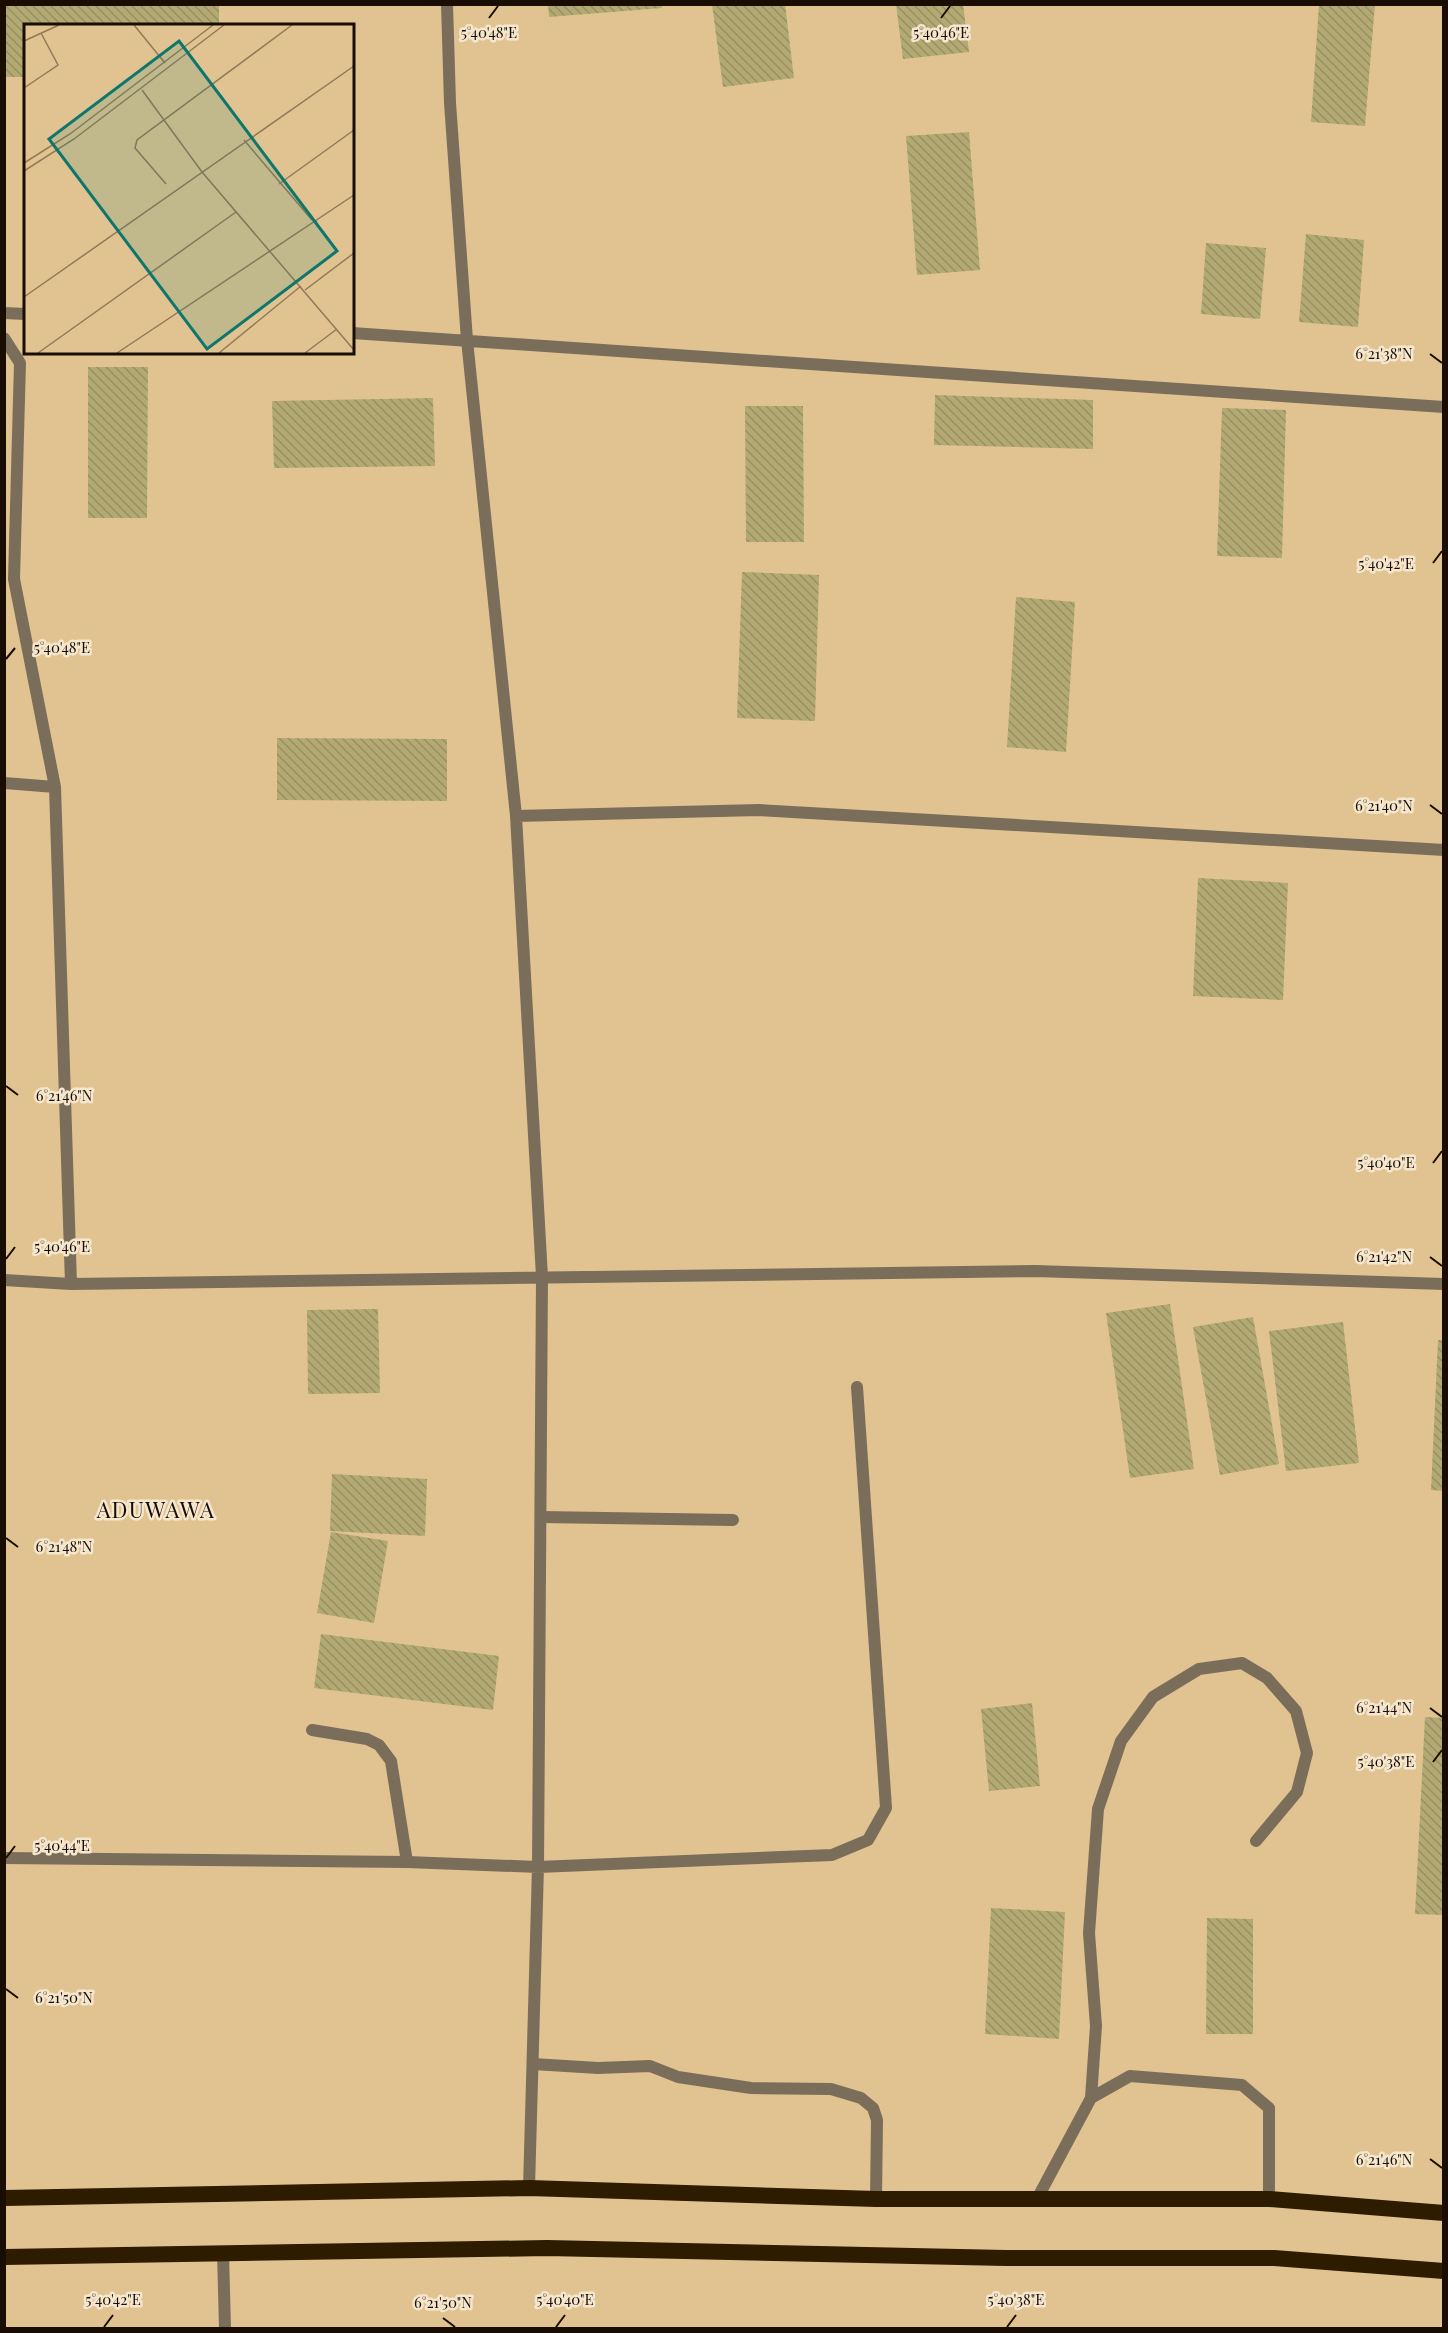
<svg xmlns="http://www.w3.org/2000/svg" width="1448" height="2333" viewBox="0 0 1448 2333" font-family="'Playfair Display',serif">
<style>
.building{fill:url(#building-back-hatch)}
.lines{fill:none;stroke-linecap:round;stroke-linejoin:round}
.service{stroke:#7a6e5b;stroke-width:12}
.minor{stroke:#7a6e5b;stroke-width:12}
.trunk{stroke:#2d1c00;stroke-width:16}
.ticks{fill:none;stroke:#180d00;stroke-width:2}
.labels{text-anchor:middle;dominant-baseline:central;stroke-width:5;stroke-linejoin:round;paint-order:stroke}
.quarter-label{font-size:22px;letter-spacing:1.5px;fill:#180d00;stroke:#f5e6ce}
.inset-road{fill:none;stroke:#917a58;stroke-width:1.5}
.view{fill:#0f766e;fill-opacity:0.15;stroke:#0f766e;stroke-width:3}
.inset-edge{fill:none;stroke:#180d00;stroke-width:3}
.ticks-label{font-size:15px;text-anchor:middle;fill:#180d00;stroke:#f5e6ce;stroke-width:5;stroke-linejoin:round;paint-order:stroke}
</style>
<defs>
<pattern id="building-back-hatch" width="6" height="6" patternUnits="userSpaceOnUse" patternTransform="scale(1.5)"><rect width="6" height="6" fill="#b2a973"/><path d="M-1 5l2 2M0 0l6 6M5-1l2 2" fill="none" stroke="#989062"/></pattern>
</defs>
<rect width="100%" height="100%" fill="#e1c392"/>
<path class="building" d="M4 4H219V26H26V77H4Z
M548 4H661L662 8 549 17Z
M712 4H785L794 78 723 87Z
M896 4H963L969 52 903 59Z
M1319 4H1375L1365 126 1311 122Z
M969 132 980 270 917 275 906 136Z
M1306 234 1364 240 1358 327 1299 322Z
M1206 243 1266 248 1260 319 1201 314Z
M88 367H148L147 518H88Z
M935 395 1093 400V449L934 445Z
M433 398 435 466 274 468 272 401Z
M745 406H803L804 542H746Z
M1222 408 1286 410 1282 558 1217 556Z
M742 572 819 575 815 721 737 718Z
M1016 597 1075 602 1066 752 1007 747Z
M277 738 447 739V801L277 800Z
M1198 878 1288 883 1283 1000 1193 996Z
M1170 1304 1194 1469 1130 1478 1106 1313Z
M378 1309 380 1393 308 1394 307 1310Z
M1253 1317 1279 1464 1220 1475 1193 1327Z
M1343 1322 1359 1463 1286 1471 1269 1331Z
M1438 1340H1444V1491L1431 1490Z
M332 1474 427 1479 425 1536 330 1531Z
M331 1532 388 1541 374 1623 317 1613Z
M321 1634 499 1656 493 1710 314 1688Z
M1032 1703 1040 1786 989 1791 981 1709Z
M1425 1717 1444 1718V1915L1415 1914Z
M991 1908 1065 1912 1059 2039 985 2034Z
M1207 1918 1253 1919V2034H1206Z"/>
<g class="lines">
<path class="service" d="M541 1517 733 1520
M312 1730 367 1739 379 1745 391 1761 407 1862
M533 2064 598 2068 650 2066 678 2077 751 2088 831 2089 861 2098 873 2108 877 2120 876 2199
M1091 2098 1096 2026 1089 1933 1098 1809 1121 1741 1153 1697 1199 1669 1242 1663 1267 1678 1296 1711 1307 1753 1297 1792 1256 1841
M1037 2199 1091 2098 1130 2076 1242 2085 1269 2108V2199"/>
<path class="minor" d="M447 4 450 103 467 340 516 816 542 1277 538 1867 529 2188
M4 313 26 314
M352 333 1444 407
M4 338 20 363 14 579 55 787 71 1284
M4 783 55 787
M516 816 759 810 1444 850
M4 1280 71 1284 1035 1271 1444 1284
M4 1858 407 1862 538 1867 832 1855 868 1840 886 1808 857 1387
M223 2252 225 2328"/>
<path class="trunk" d="M4 2198 529 2188 876 2199H1269L1444 2213
M4 2257 547 2248 1006 2258H1274L1444 2271"/>
</g>
<path class="ticks" d="M489 18 498 6M941 18 950 6M1430 354 1442 363M1433 563 1442 551M6 659 15 648M1430 805 1442 814M6 1086 18 1095M1433 1163 1442 1151M1430 1257 1442 1266M6 1259 15 1247M6 1538 18 1547M1430 1708 1442 1717M1433 1762 1442 1750M6 1858 15 1846M6 1989 18 1998M1430 2159 1442 2168M443 2318 455 2327M104 2327 113 2315M556 2327 565 2315M1007 2327 1016 2315"/>
<g class="labels">
<g class="quarter-label">
<text x="156" y="1509">ADUWAWA</text>
</g>
</g>
<g transform="translate(24 24)">
<rect width="330" height="330" fill="#e1c392"/>
<path class="inset-road" d="M110 1 141 39M0 17 35 1M0 64 34 41 17 9M118 66 178 148 330 326M220 116 287 195 293 198M0 139 46 110 189 1M0 147 50 115 200 1M142 160 111 124 113 116 268 1M255 160 330 106M281 266 330 229M0 273 330 42M14 329 212 188M93 329 330 171M195 329 277 262M281 329 313 305"/>
<path class="view" d="M155 17 313 227 183 325 25 115Z"/>
<rect width="330" height="330" class="inset-edge"/>
</g>
<g class="ticks-label">
<text x="489" y="38">5°40'48"E</text>
<text x="941" y="38">5°40'46"E</text>
<text x="1384" y="359">6°21'38"N</text>
<text x="1386" y="569">5°40'42"E</text>
<text x="62" y="653">5°40'48"E</text>
<text x="1384" y="811">6°21'40"N</text>
<text x="64" y="1101">6°21'46"N</text>
<text x="1386" y="1168">5°40'40"E</text>
<text x="62" y="1252">5°40'46"E</text>
<text x="1384" y="1262">6°21'42"N</text>
<text x="64" y="1552">6°21'48"N</text>
<text x="1384" y="1713">6°21'44"N</text>
<text x="1386" y="1767">5°40'38"E</text>
<text x="62" y="1851">5°40'44"E</text>
<text x="64" y="2003">6°21'50"N</text>
<text x="1384" y="2165">6°21'46"N</text>
<text x="113" y="2305">5°40'42"E</text>
<text x="565" y="2305">5°40'40"E</text>
<text x="1016" y="2305">5°40'38"E</text>
<text x="443" y="2308">6°21'50"N</text>
</g>
<rect width="1448" height="2333" fill="none" stroke="#180d00" stroke-width="12"/>
</svg>
